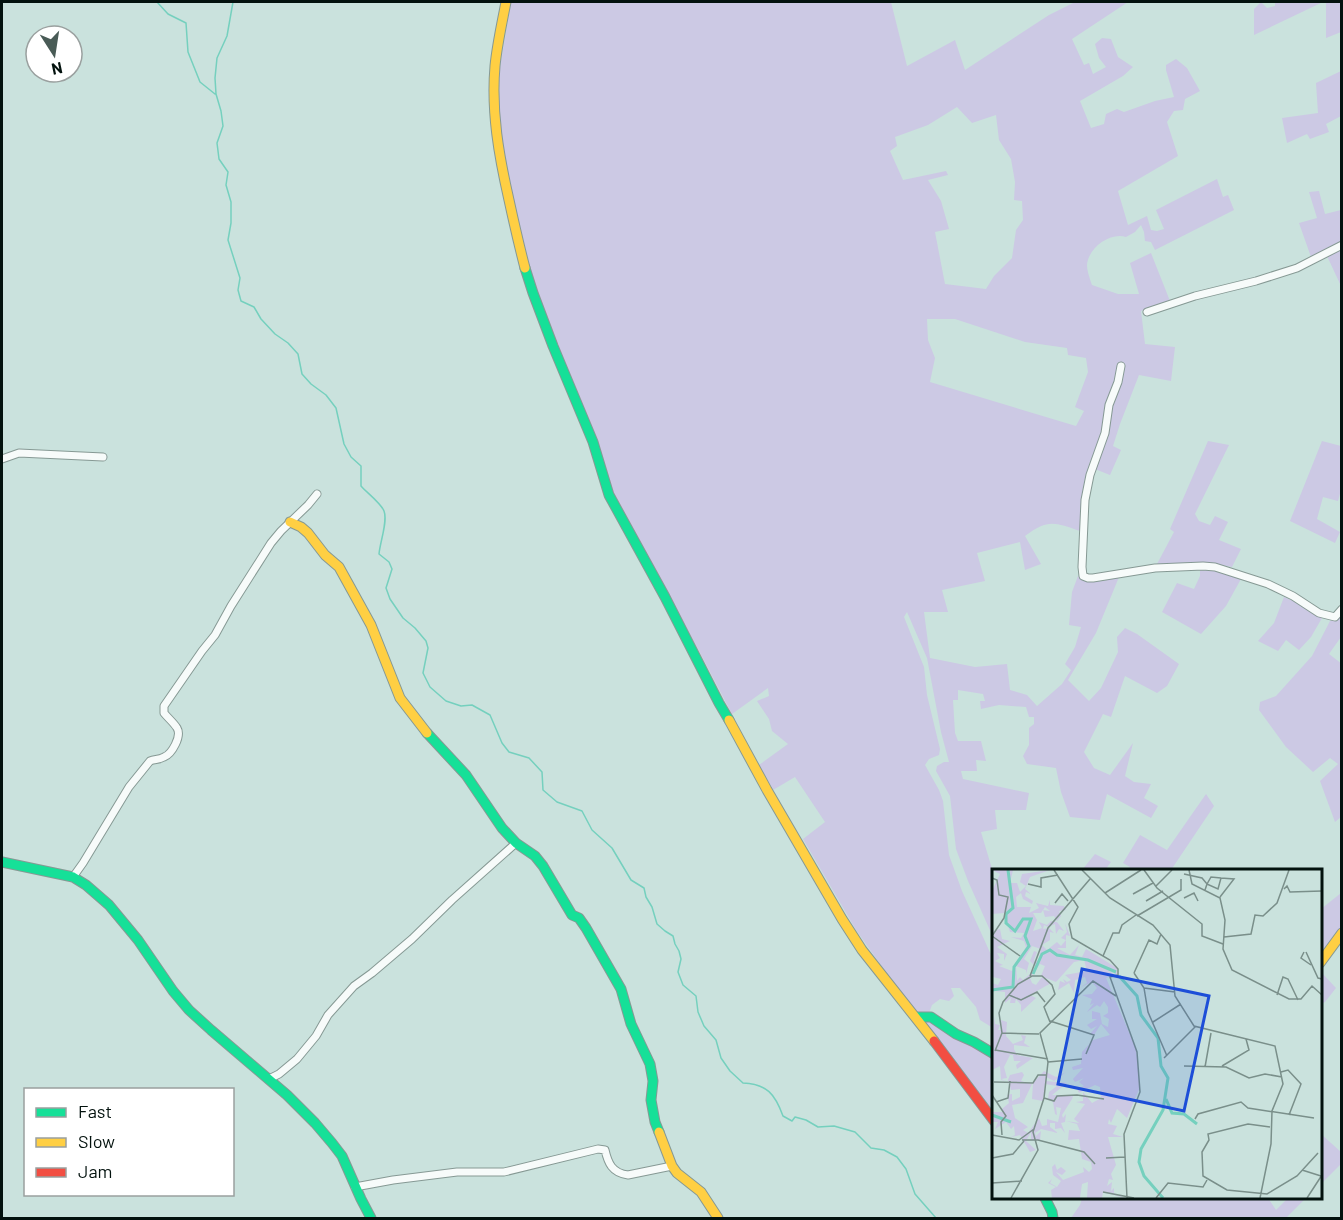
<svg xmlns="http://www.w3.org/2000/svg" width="1343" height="1220" viewBox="0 0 1343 1220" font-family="Barlow,sans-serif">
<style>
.green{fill:#ccc9e4;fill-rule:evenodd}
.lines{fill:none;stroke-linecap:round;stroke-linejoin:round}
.stream{stroke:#75d0be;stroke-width:1.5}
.street-casing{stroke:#869994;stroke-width:9}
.fast-casing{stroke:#869994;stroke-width:11}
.slow-casing{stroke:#869994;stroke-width:11}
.jam-casing{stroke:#869994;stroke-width:11}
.street{stroke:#f7fbfa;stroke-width:7}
.fast{stroke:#16e098;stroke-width:9}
.slow{stroke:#ffcf43;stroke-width:9}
.jam{stroke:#f24e42;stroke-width:9}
.inset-river{fill:none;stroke:#75d0be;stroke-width:3}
.inset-road{fill:none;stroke:#7a8f8a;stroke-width:1.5}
.view{fill:#1d4ed8;fill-opacity:0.15;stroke:#1d4ed8;stroke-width:3}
.inset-edge{fill:none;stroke:#03120e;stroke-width:3}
</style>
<rect width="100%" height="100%" fill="#cae2dd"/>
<path class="green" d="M511 2H891L907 66 955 40 965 70 1049 15 1075 2H1128L1072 39 1084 65 1089 63 1093 74 1106 67 1099 58 1095 44 1102 38 1111 39 1118 57 1133 67 1123 76 1080 101 1091 128 1104 124 1106 114 1117 109 1124 112 1155 101 1174 97 1166 70V65L1176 59 1187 68 1200 91 1185 99 1183 110 1174 111 1167 122 1178 156 1118 191 1128 225 1147 216 1151 230 1157 231 1164 229 1156 210 1217 179 1223 197 1228 195 1234 210 1155 250 1151 242 1145 241 1144 232 1141 225 1135 232 1126 237C1110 232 1088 248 1087 265 1087 271 1090 279 1092 285L1118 294H1139L1130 263 1151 253 1170 301 1141 311 1145 344 1175 347 1171 381 1139 375 1120 424 1113 446 1121 450 1110 475 1095 469 1110 408 1120 386 1121 375 1101 437 1090 462 1085 478 1080 531C1054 522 1048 519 1025 536L1041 564 1025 570 1020 542 977 553 985 581 942 590 948 612H924L930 658 975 667 1007 664 1010 690 1027 695 1037 706 1062 684 1071 670 1065 664 1075 647 1081 627 1069 625 1072 592 1078 576C1089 587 1104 580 1119 577L1096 633 1068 680 1089 701 1101 688 1118 652 1117 637 1125 628 1137 634 1179 664 1167 686 1157 693 1125 676 1111 717 1103 714 1084 752 1094 768 1110 775 1133 743 1125 776 1134 782 1151 784 1144 798 1158 806 1151 818 1107 794 1100 820 1070 817 1061 792 1056 768 1027 764 1023 756 1029 745V728L1034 724V717H1029L1026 707 999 705 981 709 980 701H985L983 694 958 690V700H953L955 733 958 741H981L986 761 976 760 977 771H961L963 779 1029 793 1026 810H995L997 829 981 832 993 872V937L968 881 956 849 950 796 936 771 937 766 944 762H949L941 732 927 658 907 612 904 617 924 667 927 695 940 749 939 755 929 759 925 765 939 790 943 801 949 855 962 891 993 959V1028L980 1020 976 1007 960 988H951L954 996 949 1001 940 999 932 1005 929 1013 917 1012 892 981 856 930 803 839 825 822 795 777 773 790 759 765 788 744 772 731 769 719 757 701 769 696 768 688 732 714 698 649 629 524 603 472 567 382 520 244 501 153 497 85ZM957 107 972 123 996 115 999 140 1011 159 1015 182 1014 200 1022 201 1023 220 1016 230 1012 258 994 276 986 289 945 284 935 232 949 229 941 201 928 180 948 175 946 171 903 180 890 151 897 146 895 137 928 125ZM927 319H955L1025 342 1067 348 1068 355 1086 358 1088 372 1075 407 1084 411 1076 426 930 382 935 358 928 340Z
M1261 2 1267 8 1275 6V2H1323L1254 35V9Z
M1326 2H1342L1341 32 1326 38Z
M1341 71V116L1326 124 1329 132 1310 139 1307 134 1287 143 1282 118 1318 113 1316 83Z
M1319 191 1325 214 1341 210V242L1311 257 1299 223 1317 218 1309 192Z
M1341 249V286L1327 256Z
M1208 441 1229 445 1195 514 1199 521 1210 525 1215 516 1228 522 1219 540 1241 549 1232 567 1207 562 1157 564 1174 532 1170 529Z
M1322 441 1341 446V490L1338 501 1323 497 1317 519 1340 532 1335 543 1290 521Z
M1200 570 1217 571 1241 579 1226 606 1201 634 1162 612 1177 583 1194 589 1200 576Z
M1284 597 1296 602 1322 618 1311 637 1299 650 1286 640 1278 651 1258 641 1274 623Z
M1341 613V637L1329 654 1342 664V816L1335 822 1320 781 1338 764 1330 758 1313 772 1286 747 1259 710 1260 702 1276 696 1312 656 1330 621 1338 618Z
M1206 794 1214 806 1171 870H1128L1130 867 1123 863 1140 835 1167 850Z
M1095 854 1111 862 1105 870H1082Z
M1341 893V928L1321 958V909Z
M1321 972 1336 988 1325 1002 1321 1004Z
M925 1018 993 1057V1114L921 1019Z
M1321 1134 1341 1152 1342 1163 1321 1184Z
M1082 1198H1268L1276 1210 1288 1198H1306L1286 1218H1071L1080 1205Z"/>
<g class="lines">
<path class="stream" d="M157 2 168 14 186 23 188 52 200 82 215 94
M233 2 227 36 217 58 215 78 216 94 221 111 223 126 217 143 219 159 228 172 226 185 231 202V223L228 240 240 278 238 290 241 301 254 307 261 319 275 334 288 343 298 354 302 374 311 384 326 395 336 408 344 444 351 457 361 466V486C366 492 381 503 384 511 388 521 380 542 379 554L389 562 392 569 386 588 390 599 403 618 415 628 426 641 428 648 423 673 430 687 446 701 461 706 472 705 490 715 502 743 509 752 529 758 542 772 543 790 557 802 582 811 592 830 612 848 631 880 644 888 646 897 652 907 657 924 665 931 673 936 675 944 679 951 681 959 678 972 683 985 696 996 698 1012 704 1026 716 1040 721 1058 730 1071 743 1083C767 1084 775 1094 783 1116L792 1121 795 1117 806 1120 818 1127 834 1126 855 1132 871 1148 884 1150 897 1157 906 1169 915 1194 936 1218"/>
<defs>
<path id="street" d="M1147 312 1195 296 1256 281 1297 268 1342 245
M1121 366 1118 382 1109 405 1105 433 1090 475 1085 500 1082 567 1083 576 1088 578H1093L1155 568 1203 566 1215 567 1268 584 1293 596 1319 613 1335 617 1342 609
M2 459 19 453 103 457
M73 877 83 863 129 787 150 761C155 759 159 760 164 757 172 754 182 736 177 728 174 723 168 718 164 713V706L202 651 215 635 231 606 271 543 281 531 308 505 317 494
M269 1079 279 1074 297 1059 316 1036 328 1015 354 986 372 973 412 939 452 900 516 843
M355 1187 393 1180 457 1172H504L598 1149 605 1150C608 1163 612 1173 628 1175L672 1166"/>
<path id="fast" d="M525 268 533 293 553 346 593 442 609 495 665 597 719 703 729 720
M427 733 466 775 502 828 516 843 535 856 543 866 572 915 579 918 586 928 621 989 631 1024 650 1064 653 1081 651 1100 655 1122 659 1132
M2 862 73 877 86 885 109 905 138 940 173 991 189 1010 211 1030 287 1095 315 1123 332 1143 342 1156 361 1199 371 1218
M916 1017H931L956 1034 974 1042 994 1054
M1045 1198 1052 1212 1053 1218"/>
<path id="slow" d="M506 2C502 23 497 45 495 66 491 112 499 156 509 200 514 223 519 245 525 268
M290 522 301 527 308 533 325 555 339 567 371 625 400 698 427 733
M729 720 767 790 842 919 862 950 934 1041
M1320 963 1342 933
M659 1132 672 1166 677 1173 701 1192 718 1218"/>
<path id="jam" d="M934 1041 994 1121"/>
</defs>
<use href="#street" class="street-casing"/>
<use href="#fast" class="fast-casing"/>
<use href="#slow" class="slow-casing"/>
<use href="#jam" class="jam-casing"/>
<use href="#street" class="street"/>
<use href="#fast" class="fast"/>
<use href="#slow" class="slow"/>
<use href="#jam" class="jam"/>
</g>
<g transform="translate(992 869)">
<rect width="330" height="330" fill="#cae2dd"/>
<path d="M0 1H21L18 14H25L28 23 34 17 28 13 30 5 58 1 38 8 33 20 39 25 34 23 33 27 41 32 40 35 31 30 29 24 24 28 25 38H39L37 44 47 39 44 34 56 37 58 31V36L72 37 74 41 67 42 69 47 65 52 62 47 53 48 51 41 58 42 53 38 49 44H41L45 51 41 62 50 59 47 53 55 56 59 52 65 53 72 62 67 60 64 65 63 55 56 58 52 56 51 60 57 59 62 64 58 63V71L50 76 55 81 65 73 69 77 74 71 69 69 75 63 73 54 78 67 74 66V79H65L78 86 87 76 83 86 90 88 94 80 125 99V106L113 98 123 106 114 109 144 180 148 218 135 249 125 240 119 254 117 250 116 255 125 257 121 265 131 268H116L124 296 119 305 121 311 117 310 115 317 120 313 119 322 122 319V324L132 329 111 323 110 329H95L96 313 90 315 88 329H60L59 321 64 318 56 314 60 310 58 314 65 318 69 312 61 306 60 298 63 295 65 301 69 298 74 302 70 306 64 303 71 311 92 303 91 298 97 303 100 300 99 293 90 290 87 270 76 271 77 261 88 262 85 255 74 252 87 254 82 250 93 235 84 233 91 232V223L100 234 109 229 108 218 103 216 87 224 85 220 92 217 87 213 92 209 83 213 81 210 91 199 81 201 80 198 89 195 90 183 101 171 118 166 109 155 102 166 98 165 105 157 99 160 95 156 105 150H100V142L108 144 110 155 116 158 117 150 111 147 116 144V138L112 132 108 138 105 136 95 143 102 134 98 136 100 130 90 126 100 125 105 119 100 113 89 118 95 114 93 108 83 111 82 124 77 114 66 121 68 112 73 114 71 110 75 113 79 111 73 106 95 102 92 91 82 93 64 113 49 107 53 97 48 95 38 109 40 114 44 116 50 108 59 114 38 126 44 129 29 143V136L24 130 23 134H18L19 129 13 134V123L2 122 0 114 6 116 9 110 1 108 0 62 8 60 10 70 18 72 5 78 15 85 12 92V85L5 84 8 89 3 92 11 96 7 97 20 102 34 78 32 72 19 68 29 69 32 64 18 63 12 44 0 45V22L8 5ZM40 77 49 80 46 93 42 91 45 83 42 82 38 92 45 99 31 111 28 108 25 112 24 97 34 101V105L37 94 32 90ZM2 147 3 155 8 156 6 161H10L9 151 15 153 14 167 21 175 31 171 29 166 34 167 32 174 38 178 22 176V180L25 186 41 189 25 200 24 196 29 192H22L21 186 15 185 18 186 12 198 15 209 9 210 14 212 9 211 8 197 0 201ZM52 202 64 208 74 203 62 212 54 208V212L75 214 60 226 81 227 80 230 70 246 71 249 74 245 73 253 69 254 73 264 69 259 63 260V254H58V258L66 264 49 260 43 264 44 267 49 262 48 271H39V263L34 272 44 281 38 283 28 266 19 268 23 266 22 257 19 260 14 253 3 260 6 253H0V243H12L10 240 17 234 15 226 20 225V232L28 228V220L19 221 16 211 18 206 30 203 32 206 29 212 40 215 31 234 20 236 23 249 36 258 31 261 36 264 47 249 50 257 55 256V250L66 253 69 239 64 238 65 246 63 245 61 233 56 230 57 223 65 217 53 215 51 232 40 230 41 214Z" fill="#ccc9e4" fill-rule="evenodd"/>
<path class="inset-river" d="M41 105 50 85 58 81 65 86 96 91 124 103M127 107 145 127 149 146 166 169 169 197 176 209 171 241 149 280 147 293 152 307 171 329M0 121 21 118 22 98 37 77 33 67 39 50H31L23 62 14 54V45L21 39 16 1M174 230 180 244 192 245 205 255M0 246 19 253"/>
<path class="inset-road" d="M62 1 86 38 77 55 80 69 118 91 126 100V106L118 108 145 183 148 223 132 265 135 329M90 1 118 29 161 56 178 76 183 127 202 157 283 177 291 215 280 242 279 275 268 329M152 1 165 19 210 55V67L231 75M197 1 200 15 228 29 233 51 231 80 240 101 297 130H309L320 117 330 126M192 5 210 9 215 15 219 8 229 9M0 9 5 11 7 26 16 28 12 49 0 67M36 15 49 18V9L66 6M164 17 180 1M292 20 295 17 298 23 330 22M213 21 215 15 226 20 229 9 242 10 228 28M113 24 149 1M141 25 161 14M192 29 202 24 206 32M154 32 171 22M63 34 70 25 76 32M145 47 189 21V10M0 67 28 87M232 68 259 65 263 46 271 47 285 34 297 1M312 83 309 89 319 96M314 83 326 109 330 110M111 87 121 64H127L130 56 144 46M142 104 152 119 156 143 175 187M142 104 157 71 165 75 169 65M38 107 56 59 98 10M152 119 183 123M17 126 29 131 45 123 53 133M285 126 291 108 296 110 306 131M58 152 102 166 94 185M161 153 189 135M10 164 47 165M3 181 56 190M3 182 10 164 7 144 11 133 26 115 40 107H50L60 116 63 125 52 138 58 153M172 189 203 158M56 193 90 190M192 197 234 198 257 209 273 205 290 208M230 197 257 181 254 170M213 198 219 164M289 203 296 201 309 215 297 246M2 213 41 214 46 206H54M0 226 14 247 9 253 10 266M52 229 62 232 65 227 85 226 112 230M4 233 16 229 18 212M203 250 206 245 249 233 256 239 322 249M278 258 256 255 216 265 217 271 210 283 211 307 235 321 275 325 305 307 326 284M0 266 27 271 42 260M30 271H46L92 283 103 295M0 289 21 285 32 272M114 289 133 288M310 301 329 307M0 314 30 312M111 323 142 329M19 329 46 281 41 263 52 229 56 193 48 164 101 112 124 127M164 329 176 314 211 318 215 311M315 329 330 306"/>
<path class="view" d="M90 100 217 127 192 242 66 215Z"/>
<rect width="330" height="330" class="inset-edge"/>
</g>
<rect width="1343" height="1220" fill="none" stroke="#03120e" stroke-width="6"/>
<rect x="24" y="1088" width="210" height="108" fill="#ffffff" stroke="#9aa09f" stroke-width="1.5"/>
<rect x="36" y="1108" width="30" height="9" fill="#16e098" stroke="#9aa09f" stroke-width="1.5"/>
<text x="78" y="1118" font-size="18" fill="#03120e">Fast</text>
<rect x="36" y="1138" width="30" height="9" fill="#ffcf43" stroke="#9aa09f" stroke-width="1.5"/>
<text x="78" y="1148" font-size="18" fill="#03120e">Slow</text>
<rect x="36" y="1168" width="30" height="9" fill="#f24e42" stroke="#9aa09f" stroke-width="1.5"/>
<text x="78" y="1178" font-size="18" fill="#03120e">Jam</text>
<g transform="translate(54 54) rotate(168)"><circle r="28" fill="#ffffff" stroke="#9aa09f" stroke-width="1.5"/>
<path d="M0-4.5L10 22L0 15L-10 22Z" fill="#495b56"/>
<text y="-9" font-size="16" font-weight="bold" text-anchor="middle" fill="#03120e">N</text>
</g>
</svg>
